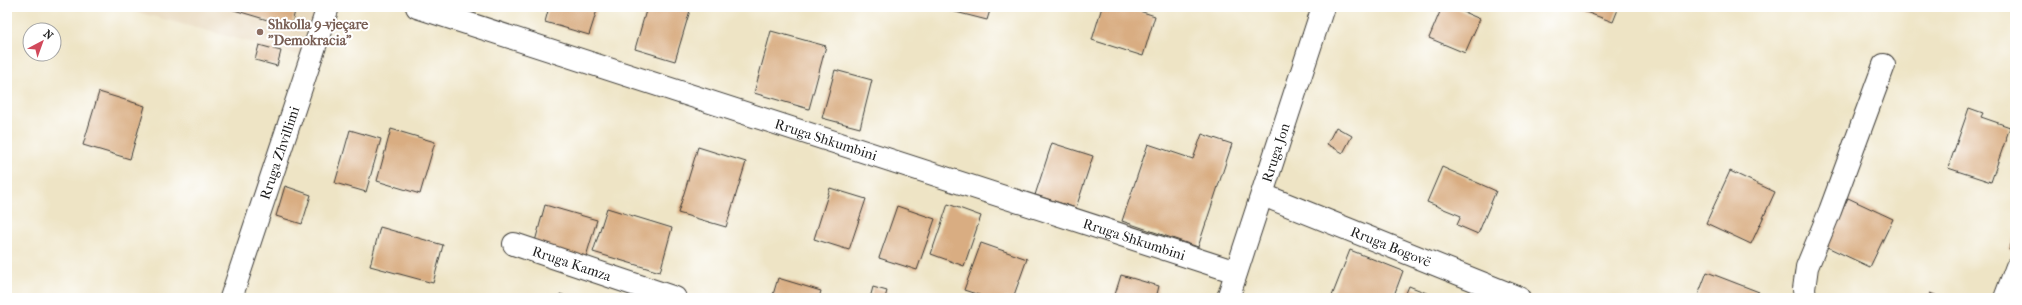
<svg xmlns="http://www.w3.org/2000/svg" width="2022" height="305" viewBox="0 0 2022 305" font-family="'IM FELL French Canon',serif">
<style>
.built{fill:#e6d5b7}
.building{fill:#d9ad82}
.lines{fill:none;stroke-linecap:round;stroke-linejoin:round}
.service-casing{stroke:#3c3a35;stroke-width:20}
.minor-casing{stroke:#3c3a35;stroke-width:24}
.tertiary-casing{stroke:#3c3a35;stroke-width:24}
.service{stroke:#fff;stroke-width:18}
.minor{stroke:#fff;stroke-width:22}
.tertiary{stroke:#fff;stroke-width:22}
.education-dot{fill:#8d6e63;stroke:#fff;stroke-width:1.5}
.labels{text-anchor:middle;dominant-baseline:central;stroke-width:4;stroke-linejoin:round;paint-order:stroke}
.education-label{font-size:14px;font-weight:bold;fill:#785e54;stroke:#fff;text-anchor:start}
.street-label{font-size:14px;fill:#1c1c1c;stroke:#fff}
</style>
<rect width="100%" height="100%" fill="#fff"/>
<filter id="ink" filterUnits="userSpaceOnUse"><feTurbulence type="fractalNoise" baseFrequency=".025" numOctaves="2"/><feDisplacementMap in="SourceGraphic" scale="8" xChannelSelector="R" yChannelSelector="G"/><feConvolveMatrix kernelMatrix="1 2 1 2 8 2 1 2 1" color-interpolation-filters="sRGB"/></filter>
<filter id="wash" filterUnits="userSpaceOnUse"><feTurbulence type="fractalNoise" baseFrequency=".012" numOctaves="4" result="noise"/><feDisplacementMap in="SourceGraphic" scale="16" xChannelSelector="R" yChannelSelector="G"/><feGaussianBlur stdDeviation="0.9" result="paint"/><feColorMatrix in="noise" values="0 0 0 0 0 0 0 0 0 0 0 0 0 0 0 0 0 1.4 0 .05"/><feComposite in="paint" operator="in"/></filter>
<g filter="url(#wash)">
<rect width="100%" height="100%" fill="#eee4c5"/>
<path class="built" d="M118 7H317L302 56Z"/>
<g id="blocks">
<path class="building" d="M224 7H296L291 27Z
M549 7H598L589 35 545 22Z
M647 7H691L675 61 635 49Z
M936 7H991L987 20Z
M1102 7H1127L1155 16 1143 56 1092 40Z
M1442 7H1452L1480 19 1465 53 1429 38Z
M1572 7H1619L1613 22Z
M771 31 826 46 809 109 754 93Z
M259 45 281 51 277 66 255 60Z
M835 70 872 80 860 128 822 118Z
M99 92 145 106 130 159 83 145Z
M1969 108 1983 113 1981 117 2010 127 1991 182 1948 168Z
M1336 127 1352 136 1343 153 1327 144Z
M391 129 435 142 420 194 377 181Z
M350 130 381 139 366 192 335 183Z
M1202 134 1232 144 1198 247 1122 221 1148 144 1193 159Z
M1052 143 1093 156 1076 208 1035 195Z
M698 147 746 162 726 227 678 213Z
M1442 167 1496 191 1478 234 1457 225 1461 216 1427 202Z
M1730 171 1775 192 1751 244 1706 223Z
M285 186 311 195 302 224 276 216Z
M830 188 866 199 849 250 814 239Z
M1848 198 1893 219 1870 267 1825 246Z
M948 204 981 216 964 266 931 254Z
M545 205 597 220 585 260 534 245Z
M897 206 935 219 917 270 879 258Z
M607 208 672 228 660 272 593 252Z
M380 227 443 245 433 283 370 266Z
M2015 234V252L2009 250Z
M981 243 1027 259 1013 298H988L964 290Z
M1350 250 1403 271 1393 298H1336L1332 296Z
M1707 272 1759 292 1756 298H1697Z
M1121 275 1159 286 1156 298H1114Z
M778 278 821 291 819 298H772Z
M1409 286 1439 298H1404Z
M873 287 887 291 885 298H870Z
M1930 293 1943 298H1928Z
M560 294 572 298H559Z"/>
</g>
</g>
<g filter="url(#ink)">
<use href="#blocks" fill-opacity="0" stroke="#3c3a35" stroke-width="1"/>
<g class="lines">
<defs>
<path id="service" d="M2003 298 2015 266"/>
<g id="minor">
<path id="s1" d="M417 7 1236 272"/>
<path id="s2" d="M1263 195 1519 298"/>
<path id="s3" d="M514 244 675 298"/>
<path id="s4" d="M1228 298 1323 7"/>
<path d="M1805 298 1804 289 1807 267 1830 211 1884 65"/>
</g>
<g id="tertiary">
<path id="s5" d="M231 298 328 7"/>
</g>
</defs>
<use href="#service" class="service-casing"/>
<use href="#minor" class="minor-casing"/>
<use href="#tertiary" class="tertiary-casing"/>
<use href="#service" class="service"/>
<use href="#minor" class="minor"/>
<use href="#tertiary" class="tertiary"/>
</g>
</g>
<circle class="education-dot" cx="260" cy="32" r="4"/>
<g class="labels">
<g class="education-label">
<text x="268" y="24">Shkolla 9-vjeçare<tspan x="268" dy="16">"Demokracia"</tspan></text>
</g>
<g class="street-label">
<text stroke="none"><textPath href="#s1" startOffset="430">Rruga Shkumbini</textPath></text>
<text stroke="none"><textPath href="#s5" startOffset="153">Rruga Zhvillimi</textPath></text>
<text stroke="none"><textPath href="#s4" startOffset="153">Rruga Jon</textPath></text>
<text stroke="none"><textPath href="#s1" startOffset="754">Rruga Shkumbini</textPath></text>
<text stroke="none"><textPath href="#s2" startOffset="138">Rruga Bogovë</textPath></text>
<text stroke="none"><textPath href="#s3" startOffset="61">Rruga Kamza</textPath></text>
</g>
</g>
<rect width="2022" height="305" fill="none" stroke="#fff" stroke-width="24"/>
<g transform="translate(42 42) rotate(41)"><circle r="19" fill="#ffffff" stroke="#a4a4a4"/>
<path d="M0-3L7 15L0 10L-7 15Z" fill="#d1495b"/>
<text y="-6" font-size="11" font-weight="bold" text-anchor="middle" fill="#1c1c1c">N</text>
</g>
</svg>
